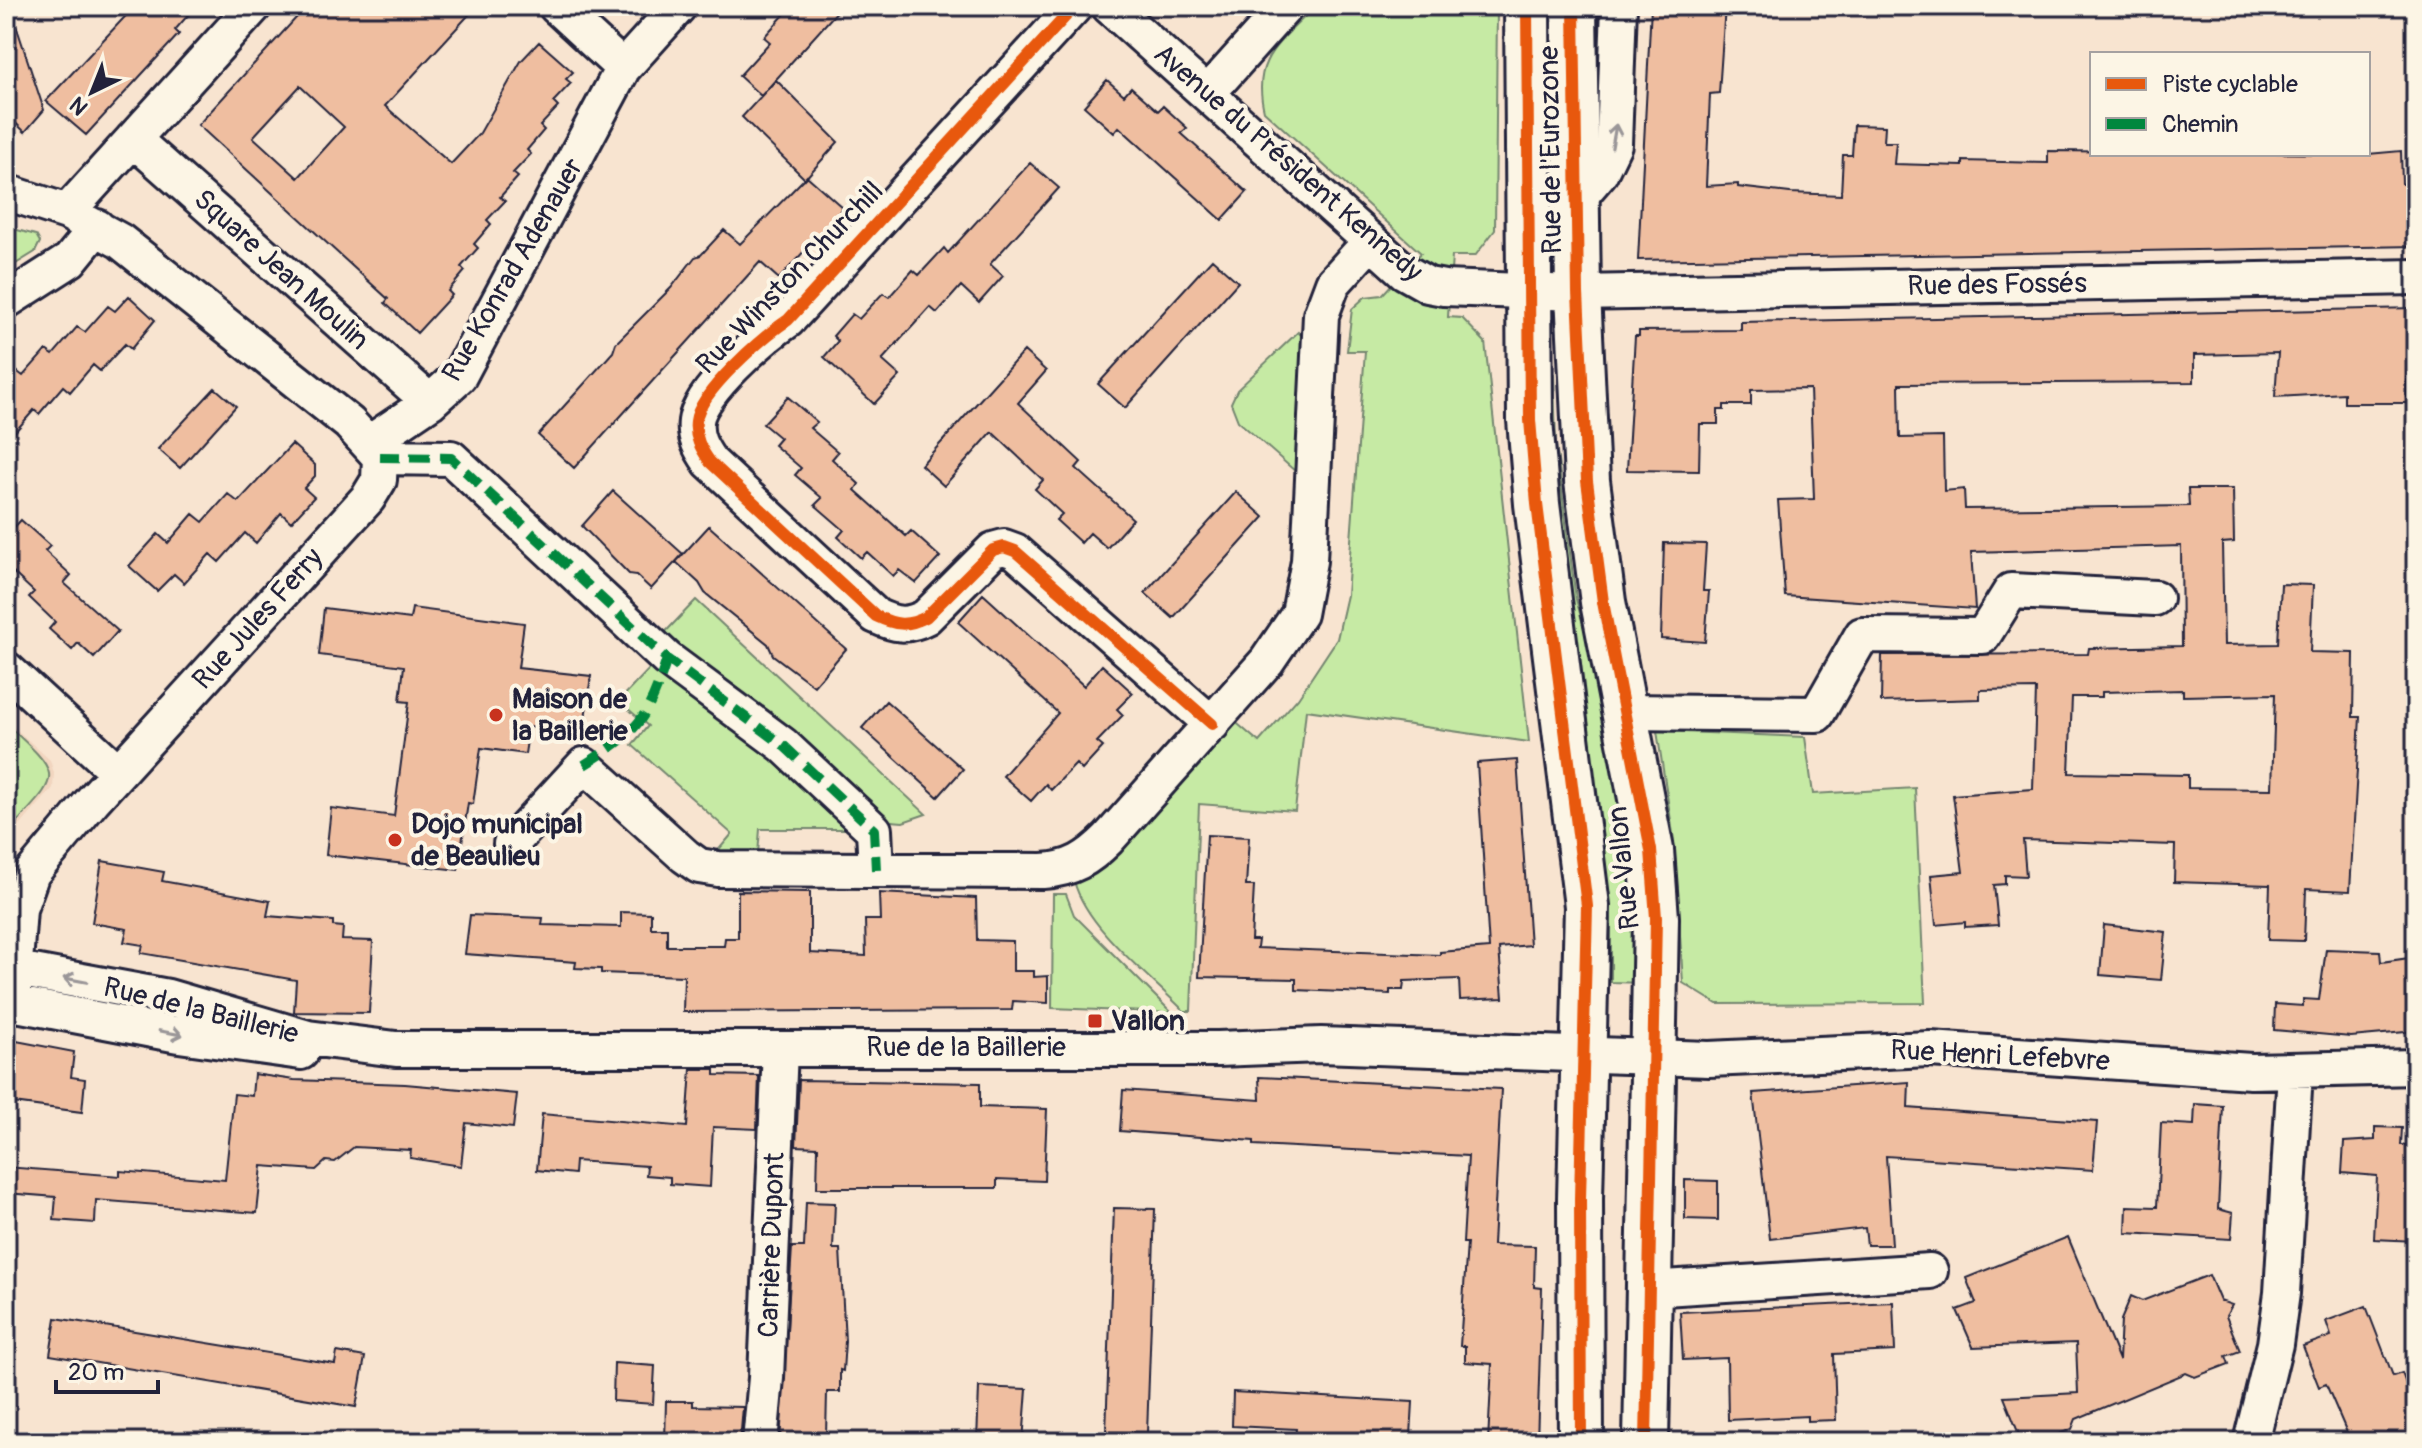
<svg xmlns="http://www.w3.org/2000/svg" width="2422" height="1448" viewBox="0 0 2422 1448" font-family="Pangolin,sans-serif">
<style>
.built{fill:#f1d5bf}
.green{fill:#c6eaa4;stroke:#748670;stroke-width:2}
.building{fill:#efbea0;stroke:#22223b;stroke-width:2;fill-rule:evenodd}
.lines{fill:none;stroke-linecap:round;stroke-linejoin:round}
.street-casing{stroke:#22223b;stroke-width:40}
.primary-casing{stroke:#22223b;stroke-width:50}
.street{stroke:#fcf5e5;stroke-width:34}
.primary{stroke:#fcf5e5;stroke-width:44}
.quiet{stroke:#00873e;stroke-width:10;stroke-dasharray:20 10;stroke-linecap:butt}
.cycleway-casing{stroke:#fcf5e5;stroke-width:17}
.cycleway{stroke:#e8590c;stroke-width:12}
.oneway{stroke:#9a9698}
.poi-dot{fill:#c8321e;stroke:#fcf5e5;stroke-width:3}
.labels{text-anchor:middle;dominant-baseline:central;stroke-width:8;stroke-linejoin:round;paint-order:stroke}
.street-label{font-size:28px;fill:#22223b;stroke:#fcf5e5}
.poi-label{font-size:28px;font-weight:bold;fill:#22223b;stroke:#fcf5e5;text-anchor:start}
</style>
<rect width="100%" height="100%" fill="#f8e4d0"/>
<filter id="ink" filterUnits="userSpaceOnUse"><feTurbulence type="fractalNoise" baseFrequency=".0125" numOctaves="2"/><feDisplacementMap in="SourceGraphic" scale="16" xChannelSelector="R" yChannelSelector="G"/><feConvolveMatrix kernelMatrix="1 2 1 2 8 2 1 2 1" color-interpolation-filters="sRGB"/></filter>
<g filter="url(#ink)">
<path class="built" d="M6 720 50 760 54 773 53 788 6 842Z"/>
<path class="green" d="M1315 6H1497L1495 230 1475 256H1452L1448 317 1462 318 1485 342 1529 742 1306 710 1295 811 1199 804 1191 1011H1184C1149 975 1087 929 1074 881L1232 719 1259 742 1298 698 1337 639 1347 595 1365 351H1347L1352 309 1365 297 1382 295 1421 253 1264 111C1251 57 1281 43 1315 6Z
M1540 6H1562L1565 212H1549Z
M6 227 36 235 40 242 35 252 6 270Z
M1298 332 1308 342 1296 472 1238 421 1231 403 1237 390Z
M1554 374 1556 445 1576 599 1618 747 1644 983 1611 982V919L1602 842 1537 375Z
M696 600 926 814 903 822 879 820 655 643Z
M652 666 716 700 852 829H760L758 854H715L732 834 632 745 648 726 619 701Z
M6 724C68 780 59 775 6 834Z
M1657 731 1805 737 1813 794 1915 788 1925 1003 1717 1004 1683 983 1674 840Z
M1053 894H1066L1074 915 1172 1013 1052 1008Z"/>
<path class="building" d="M135 6H196L175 30 179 34 86 135 46 101Z
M307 6H477L385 106 451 164 480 133 521 61 539 42 573 72 566 79 571 83 553 102 558 107 540 126 544 130 527 150 531 154 513 173 518 177 500 197 505 201 487 220 491 224 474 244 478 248 461 267 465 271 448 291 452 295 417 333 385 303 388 299 198 125ZM300 86 344 127 298 178 253 137Z
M792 6H842L761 96 739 76 770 42 764 37Z
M1651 6H1725L1719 93 1710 94 1706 186 1738 184V187L1790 193 1841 195 1843 155H1852L1854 125 1885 126 1884 142H1896L1894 164 1963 166V161L2048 163V151L2368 154 2401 151 2402 184H2413L2416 246 1638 260Z
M11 10 44 110 25 132 6 114V11Z
M776 80 838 142 805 179 742 117Z
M1107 80 1124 95 1131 87 1158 111 1163 106 1187 128 1181 133 1247 192 1222 220 1119 127 1114 133 1084 106Z
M1030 163 1059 188 990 264 1003 276 979 303 961 286 937 313 930 307 882 360 900 376 874 404 824 357 838 341 833 336 852 314 859 319 883 293 889 297 913 270 919 275 944 248 948 253Z
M807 176 843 208 779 279 760 262 574 468 538 435 613 352 616 343 671 288 695 257 701 255 724 230 740 244Z
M1212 259 1238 282 1125 408 1098 384Z
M129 296 155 320 131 349 125 344 100 371 93 365 70 392 63 386 39 414 34 410 6 442V363L23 376 46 350 53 355 77 327 85 332 108 306 115 311Z
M2416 308V370H2407V403H2344V393L2275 397 2278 353 2194 355V382L1899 384 1900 438 1943 437 1944 491 1964 489 1965 509 2189 506 2188 489H2233L2234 542 2222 543 2224 645 2278 644 2281 584 2313 585 2310 652 2354 653 2353 717H2360L2350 891 2306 889 2304 941 2268 940 2270 885 2174 882 2175 845 2023 840 2026 876 2005 875V884L1994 885 1998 925 1965 927V922L1936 925 1931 875 1963 872 1953 795 2033 789 2036 689 1980 690V699L1881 702 1882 655 2088 654 2089 648 2182 646 2181 546 1971 552 1975 609 1785 596 1778 500 1814 499 1810 389 1751 390V405H1724V410H1718V424H1700L1699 471 1627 470 1635 336H1639V331L1741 330V322ZM2183 690V696L2275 694 2272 789 2188 788V775L2069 773 2072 697H2102V692Z
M1024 351 1046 371 1018 403 1081 462 1076 468 1133 519 1107 548 1090 533 1081 543 1056 520 1062 514 1035 489 1043 480 992 432 944 486 921 465Z
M215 388 236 406 180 468 158 449Z
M788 397 817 422 810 428 838 452 832 459 859 484 855 490 906 536 911 531 940 557 916 583 899 570 893 576 867 552 861 558 838 537 844 530 815 505 822 498 795 475 801 468 774 445 780 438 763 424Z
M292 444 315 465V476L304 488 314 497 291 522 281 513 256 543 245 533 219 562 210 554 184 583 174 574 157 591 129 566 158 534 168 543 193 514 203 522 228 494 238 502Z
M613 491 683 554 651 589 636 575 629 574 582 526Z
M1236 492 1264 517 1173 618 1145 593Z
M21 520 50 546 45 551 71 575 64 583 118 631 94 658 78 643 72 650 49 629 55 622 29 597 34 592 6 566V536Z
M709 526 846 649 814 686 773 655 768 644 705 593 699 583 676 562Z
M1664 543 1706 544 1703 591H1709L1705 642 1661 639Z
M983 594 1084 686 1102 665 1133 693 1117 709 1123 715 1097 742 1103 747 1082 770 1076 764 1051 790 1046 784 1031 801 1003 776 1058 713 958 622Z
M324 608 410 619 412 608 524 623 518 668 591 676 583 733 529 727 525 754 481 748 473 804 468 803 458 870 326 855 331 808 394 816 409 702 400 701 404 666 319 655Z
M886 701 963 769 938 797 862 728Z
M1517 760 1530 945 1499 948 1503 998 1460 1000 1459 979 1404 981 1403 990H1390V994L1296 990V979L1199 977 1207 835 1249 837 1246 886H1254L1251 940H1258L1257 948 1440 955V952L1489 948 1477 763Z
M102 861 164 872 162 881 270 901 267 916 333 921V926L343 927 342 940 373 941 369 1013 294 1012 296 980 141 953 143 945 124 942 127 929 92 923Z
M738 891 810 892V953L866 956 865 920H880L879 893 976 898 977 940 1013 941V971H1034V977L1048 976V1003L1013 1001 1012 1010 683 1012 684 976 601 973V969L575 968 576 962 465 954 470 915 543 918 542 925 621 927V912L651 913V928H667V946H724L725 938H738Z
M2104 925 2166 932 2161 980 2100 975Z
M2326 949 2380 951 2381 962 2416 957V1031L2351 1037 2274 1030 2275 1004 2303 1006V999L2319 1000Z
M6 1039 74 1052 71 1077 85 1079 82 1112 6 1102Z
M691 1069H715V1075L759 1076 757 1129 713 1127 710 1187 670 1184V1177L646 1175 647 1166 575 1161 574 1174 537 1170 542 1114 687 1127Z
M254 1074 294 1080 405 1084 517 1094 513 1128 466 1123 461 1166 410 1158 411 1150 354 1147 335 1162 326 1161 316 1170 262 1166 257 1213 96 1200 95 1223 54 1220 56 1197 6 1193V1167L120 1176V1171L225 1180 234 1094 252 1096Z
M1259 1077 1501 1089 1493 1245 1535 1246 1534 1287 1542 1288 1537 1442H1488L1492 1364 1465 1362V1346H1460L1467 1243H1463L1468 1156 1254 1145V1141L1120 1131 1123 1090 1260 1100Z
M799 1080 980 1083V1107L1047 1109 1044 1181 997 1179V1188H817L818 1147 796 1146Z
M1909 1082 1908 1108 2097 1122 2093 1170 1886 1156 1892 1245H1867L1865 1228 1770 1239 1753 1093Z
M2195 1104 2223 1106 2218 1209 2233 1213 2231 1239 2126 1233 2127 1206 2157 1207 2161 1123 2194 1125Z
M2375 1127 2402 1128 2401 1145H2416V1241L2374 1239 2377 1176 2342 1173 2344 1142 2375 1140Z
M1685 1180 1718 1181V1220L1685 1219Z
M806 1202 835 1203 833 1249H840L845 1341 843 1371 840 1370V1392H827L826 1436H802V1442H780L792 1247H804Z
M1114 1208 1155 1209 1147 1433 1106 1432Z
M2068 1237 2119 1360 2121 1320 2131 1296 2142 1301 2209 1275 2220 1301 2232 1305 2226 1316 2240 1351 2226 1356 2229 1364 2195 1377 2186 1373 2076 1419 2072 1429 2039 1442H2022L2004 1397 2078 1393 2076 1343 1973 1347 1957 1310 1976 1303 1966 1278Z
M1893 1302 1895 1351 1834 1354 1836 1420 1807 1421V1416L1728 1420 1727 1358 1683 1360 1680 1312Z
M2366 1306 2393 1376 2402 1373 2416 1410V1442H2351L2326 1384 2319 1387 2303 1346 2331 1336 2326 1321Z
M56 1318 335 1364 337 1352 365 1357 356 1407 50 1355Z
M614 1363 655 1366 653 1404 613 1401Z
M979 1387 1027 1389 1023 1442H977Z
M1233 1392 1413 1402 1411 1436H1397V1442H1384L1295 1437 1296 1429 1232 1426Z
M666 1401H693V1406L743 1407 740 1442H665Z"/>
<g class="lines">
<defs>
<path id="street" d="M556 6 623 68 679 6
M1075 6 788 320C764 336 699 392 696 421 694 437 701 449 710 462L876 616C895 625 907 627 926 617L993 550 1004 547 1015 551 1212 724
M1109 6 1405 272 1428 285 1444 288 1578 293 2416 277
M1207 94 1286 6
M133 139 430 402
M6 192 67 212 120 241 349 423 380 457
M1575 202 1600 173 1614 144 1619 6
M67 212 254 6
M6 301 70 260 97 227
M369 443 430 402 459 376 623 68
M380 457 451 458 667 659 783 745 874 830 876 870
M6 669 118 772
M1624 712 1817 714 1862 635 1983 636 2011 591 2155 598
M511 844 584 765 685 856 699 866 718 869 1043 871C1072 869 1088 859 1108 839L1267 661 1299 614 1309 561 1321 315 1333 283 1370 242
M6 967 168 997 308 1038 396 1049H1218L1321 1045 1709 1059 1930 1049 2251 1071 2416 1067
M6 1002 179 1035 301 1052
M12 1003 19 909 32 873 93 800 368 498 379 480 380 457
M1648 1289 1930 1271
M760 1442 766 1378 780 1049
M2251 1442 2275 1344 2282 1293 2295 1072"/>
<path id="primary" d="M1527 6 1530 420 1537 504 1587 906 1580 1199 1581 1442
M1574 6 1578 293 1587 481 1603 602 1651 850 1656 918 1646 1442"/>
</defs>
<use href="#street" class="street-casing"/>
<use href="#primary" class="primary-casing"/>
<use href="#street" class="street"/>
<use href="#primary" class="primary"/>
<path class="quiet" d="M380 457 451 458 667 659 783 745 874 830 876 870
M584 765C638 732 648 719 667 659"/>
<defs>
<path id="cycleway" d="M1075 6 788 320C764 336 699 392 696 421 694 437 701 449 710 462L876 616C895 625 907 627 926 617L993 550 1004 547 1015 551 1212 724
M1527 6 1530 420 1537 504 1587 906 1580 1199 1581 1442
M1574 6 1578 293 1587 481 1603 602 1651 850 1656 918 1646 1442"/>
</defs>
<use href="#cycleway" class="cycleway-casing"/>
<use href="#cycleway" class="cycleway"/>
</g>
<defs><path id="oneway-shaft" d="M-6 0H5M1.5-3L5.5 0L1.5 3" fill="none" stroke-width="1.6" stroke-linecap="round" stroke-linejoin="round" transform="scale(2)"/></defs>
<g class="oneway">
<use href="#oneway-shaft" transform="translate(1614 136) rotate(-80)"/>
<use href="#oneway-shaft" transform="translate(75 980) rotate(-169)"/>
<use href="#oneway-shaft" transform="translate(171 1033) rotate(11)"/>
</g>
</g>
<g class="poi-dot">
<circle cx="496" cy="715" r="8"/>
<circle cx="395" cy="840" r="8"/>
<rect x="1087" y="1013" width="16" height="16" rx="4"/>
</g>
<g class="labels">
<g class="street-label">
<text transform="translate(1551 150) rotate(-91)">Rue de l'Eurozone</text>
<text transform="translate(1288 163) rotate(41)">Avenue du Président Kennedy</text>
<text transform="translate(281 270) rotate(42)">Square Jean Moulin</text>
<text transform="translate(513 270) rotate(-60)">Rue Konrad Adenauer</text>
<text transform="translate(790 278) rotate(-46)">Rue Winston Churchill</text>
<text transform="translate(1997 285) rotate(-1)">Rue des Fossés</text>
<text transform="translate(258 619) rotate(-48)">Rue Jules Ferry</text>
<text transform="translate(1624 868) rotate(-96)">Rue Vallon</text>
<text transform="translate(201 1011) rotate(14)">Rue de la Baillerie</text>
<text x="966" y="1047">Rue de la Baillerie</text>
<text transform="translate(2000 1056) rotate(3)">Rue Henri Lefebvre</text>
<text transform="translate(772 1245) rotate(-88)">Carrière Dupont</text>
</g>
<g class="poi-label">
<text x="512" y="699">Maison de<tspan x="512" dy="32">la Baillerie</tspan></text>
<text x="411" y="824">Dojo municipal<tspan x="411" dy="32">de Beaulieu</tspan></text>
<text x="1111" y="1021">Vallon</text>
</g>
</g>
<rect width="2422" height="1448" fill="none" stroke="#fcf5e5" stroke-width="32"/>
<rect x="16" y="16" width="2390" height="1416" fill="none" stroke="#22223b" stroke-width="3" filter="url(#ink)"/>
<rect x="2090" y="52" width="280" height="104" fill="#fcf5e5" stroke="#a5a1a1" stroke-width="2"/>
<rect x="2106" y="78" width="40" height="12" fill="#e8590c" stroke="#a5a1a1" stroke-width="2"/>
<text x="2162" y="92" font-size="24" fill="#22223b">Piste cyclable</text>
<rect x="2106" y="118" width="40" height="12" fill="#00873e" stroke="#a5a1a1" stroke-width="2"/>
<text x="2162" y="132" font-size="24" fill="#22223b">Chemin</text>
<g transform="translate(92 92) rotate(223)" stroke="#fcf5e5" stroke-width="6" paint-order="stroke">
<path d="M0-6L14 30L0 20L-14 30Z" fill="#22223b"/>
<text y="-12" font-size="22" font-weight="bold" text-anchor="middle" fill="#22223b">N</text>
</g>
<path d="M56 1380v12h102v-12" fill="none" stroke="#22223b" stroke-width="4"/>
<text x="68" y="1380" font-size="24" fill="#22223b" stroke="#fcf5e5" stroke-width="6" paint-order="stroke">20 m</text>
</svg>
